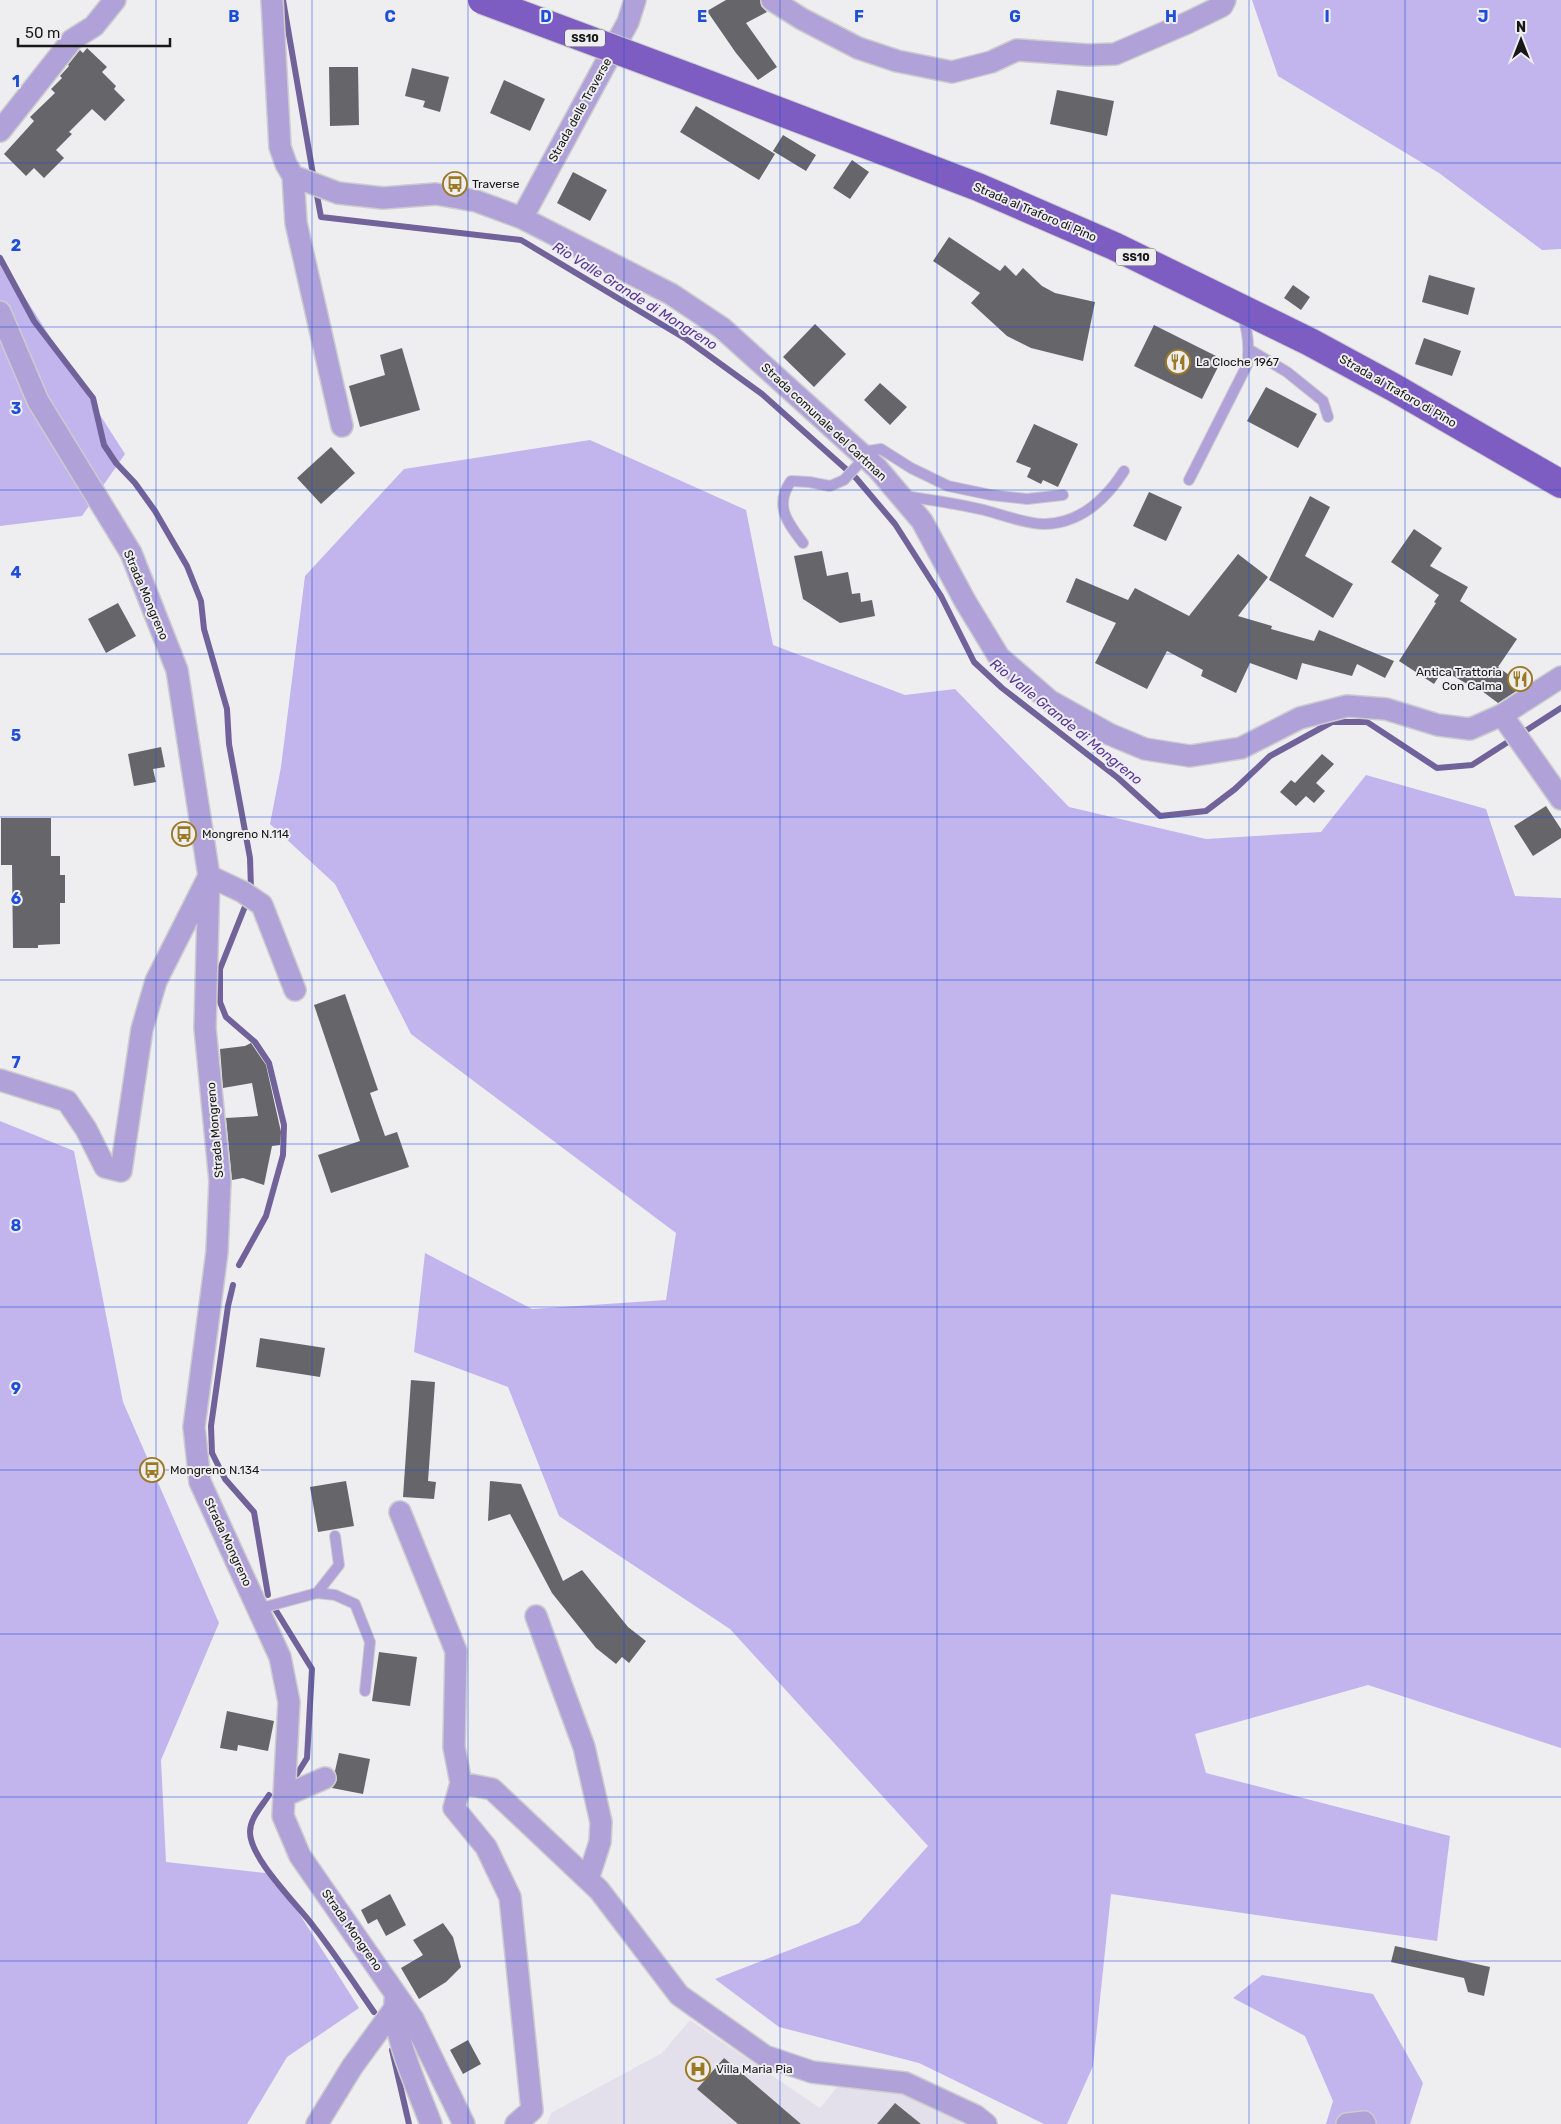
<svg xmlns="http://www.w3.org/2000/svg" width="1561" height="2124" viewBox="0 0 1561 2124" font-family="Rubik,sans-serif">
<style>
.built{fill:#e3e0eb}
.green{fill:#c2b4ec}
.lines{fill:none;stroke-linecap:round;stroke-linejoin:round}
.stream{stroke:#71629a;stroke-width:6}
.building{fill:#666569}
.lane-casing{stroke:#ccccce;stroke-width:12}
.street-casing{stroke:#ccccce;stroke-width:24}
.primary-casing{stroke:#ccccce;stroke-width:30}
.lane{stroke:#b0a2d9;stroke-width:10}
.street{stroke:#b0a2d9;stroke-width:21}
.primary{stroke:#7d5dc2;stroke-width:28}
.primary-bridge-casing{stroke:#ccccce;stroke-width:30;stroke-linecap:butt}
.primary-bridge{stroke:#7d5dc2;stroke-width:28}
.grid{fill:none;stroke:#1d4ed8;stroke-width:1;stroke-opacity:0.55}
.labels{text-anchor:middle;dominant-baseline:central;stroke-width:4;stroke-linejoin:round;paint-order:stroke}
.shield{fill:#eeeef1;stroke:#58585a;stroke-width:1}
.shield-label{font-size:11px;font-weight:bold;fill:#181819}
.street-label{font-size:12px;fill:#181819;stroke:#eeeef1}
.poi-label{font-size:12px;fill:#181819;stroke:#eeeef1;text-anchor:start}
.water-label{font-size:14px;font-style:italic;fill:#583695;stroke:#eeeef1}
.grid-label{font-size:16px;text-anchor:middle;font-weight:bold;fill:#1d4ed8;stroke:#eeeef1;stroke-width:4;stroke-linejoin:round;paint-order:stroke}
</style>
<rect width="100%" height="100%" fill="#eeeef1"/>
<path class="built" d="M690 2020 820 2108 838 2086 910 2094 916 2096 963 2124H547L551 2113 662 2053Z"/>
<path class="green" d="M1252 0H1561V249L1542 250 1439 173 1278 76Z
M0 263 6 268 125 454 82 516 0 526Z
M590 440 746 510 773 645 905 695 955 689 1069 807 1206 839 1321 832 1366 775 1486 809 1515 896 1561 898V1748L1368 1685 1195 1734 1206 1773 1450 1836 1437 1941 1111 1894 1093 2066 1067 2124H1044L919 2063 779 2027 715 1979 859 1923 928 1846 730 1629 559 1516 508 1387 414 1352 425 1253 532 1309 666 1300 676 1233 411 1034 335 884 270 824 281 767 305 576 404 469Z
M0 1121 74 1151 123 1402 219 1623 161 1760 166 1862 274 1874 359 2008 287 2057 247 2124H0Z
M1262 1975 1373 1994 1423 2083 1410 2124H1326L1333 2101 1305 2036 1233 1998Z"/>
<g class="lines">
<path class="stream" d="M283 0 314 180
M316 190 321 217 521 240 686 339 762 394 856 478 895 524 941 596 974 662 1002 688 1118 778 1160 816 1206 811 1235 789 1270 756 1332 722H1367L1437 768 1472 765 1561 708
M0 258 34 321 93 398 104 445 116 463 135 483 155 511 187 566 201 601 204 629 227 709 229 744 250 858 251 889
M239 1265 266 1216 283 1155 284 1125 269 1063 255 1042 226 1017 220 1002V969L246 904
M233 1285 228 1306 211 1426 212 1453 225 1479 254 1512 268 1595
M275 1609 312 1669 307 1758 297 1774
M269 1795C262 1806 250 1818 250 1832 250 1859 298 1905 314 1927 335 1954 354 1983 374 2012
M392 2050 409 2124"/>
</g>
<path class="building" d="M726 0H760L761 6 767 12 746 23 777 67 758 80 736 53 707 11Z
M87 48 107 67 102 72 116 86 114 89 125 100 105 121 92 109 69 132 72 134 56 150 64 158 44 178 34 168 26 176 4 154 34 121 30 117 55 93 51 89 62 78 60 76 69 66 68 65 80 50 83 53Z
M329 67H358L359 125 330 126Z
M412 68 449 77 440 112 423 107 425 101 405 96Z
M504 80 545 99 530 131 490 113Z
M1057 90 1114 101 1107 136 1050 124Z
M696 106 775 154 759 180 680 132Z
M783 135 816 155 806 171 773 151Z
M852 160 869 172 850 199 833 188Z
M573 172 607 190 590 221 557 203Z
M949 237 1000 271 1005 265 1016 276 1023 268 1042 286 1055 293 1095 302 1083 361 1031 348 1007 336 971 303 980 293 933 261Z
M1429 275 1475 288 1468 315 1422 302Z
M1293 285 1310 297 1301 310 1284 298Z
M815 324 846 354 814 387 783 357Z
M1154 325 1222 359 1202 399 1134 366Z
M1424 338 1461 351 1452 376 1415 364Z
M402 348 420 410 360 427 349 386 385 375 380 355Z
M880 383 907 407 890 425 864 400Z
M1266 387 1317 414 1298 448 1247 421Z
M1034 424 1078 444 1058 487 1043 480 1041 484 1027 477 1031 468 1016 462Z
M331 447 355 473 321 504 297 478Z
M1149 492 1182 507 1166 541 1133 526Z
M1310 496 1330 507 1305 556 1353 584 1333 618 1269 580Z
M1414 529 1442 548 1430 566 1468 587 1460 601 1517 639 1498 667 1524 686 1498 703 1482 691 1481 692 1443 670 1434 684 1399 661 1436 603 1434 602 1439 595 1391 562Z
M822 551 827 576 848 572 852 594 860 593 861 602 872 600 875 616 840 623 803 599 794 556Z
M1238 554 1268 577 1238 616 1272 626 1271 629 1314 641 1319 630 1394 661 1385 678 1357 664 1352 676 1302 663 1297 680 1250 663 1236 693 1201 676 1203 670 1167 651 1147 689 1095 663 1116 623 1066 602 1076 578 1128 600 1135 588 1189 616Z
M118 603 136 636 106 653 88 619Z
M161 747 165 767 153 769 156 782 134 786 128 754Z
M1322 754 1334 764 1316 783 1325 791 1314 803 1306 796 1296 806 1280 792 1291 780 1295 783Z
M1546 806 1561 829V838L1533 856 1514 826Z
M1 818H51V856H60V875H65V903H60V944L38 945V948H13L12 865H1Z
M345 994 378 1090 370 1093 385 1136 397 1132 409 1167 331 1193 318 1155 360 1141 314 1005Z
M251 1043 266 1065 281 1132 280 1145 272 1146 264 1185 243 1178 232 1180 226 1118 258 1116 252 1083 223 1088 220 1049 245 1046Z
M260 1338 325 1348 320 1377 256 1367Z
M411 1380 435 1382 428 1481 436 1482 434 1499 403 1497Z
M346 1481 354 1526 318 1532 310 1487Z
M490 1481 521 1484 563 1581 582 1570 628 1627 646 1641 629 1663 622 1657 616 1664 596 1648 552 1593 510 1514 488 1521Z
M379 1652 417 1657 410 1706 372 1701Z
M227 1711 274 1721 268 1751 238 1745 237 1751 220 1748Z
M339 1753 370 1759 363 1794 332 1788 337 1780 335 1771Z
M390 1894 406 1925 386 1936 377 1919 368 1924 361 1910Z
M443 1923 453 1937 461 1967 446 1982 419 1999 401 1968 423 1955 413 1940Z
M1395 1946 1490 1967 1484 1996 1468 1992 1464 1978 1391 1962Z
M468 2040 481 2064 463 2074 450 2050Z
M724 2058 801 2124H738L697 2089Z
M895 2103 921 2124H877Z"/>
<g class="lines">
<defs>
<path id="lane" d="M1250 350 1287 372 1323 401 1328 417
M861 452 881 449 911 468 948 486 991 495 1027 499 1063 495
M1189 480 1247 365C1250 346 1248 331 1242 314
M905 496C932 500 958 504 984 510 1000 514 1029 525 1045 524 1081 523 1106 499 1124 471
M803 543C787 522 774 505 791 481L809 482 830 486 844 480 865 457
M317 1593 339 1565 335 1536
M258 1609 317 1593 335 1595 355 1604 370 1642 365 1691"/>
<path id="street" d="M272 0 280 147 286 164 293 176 338 193 383 198 436 194 476 201 522 218 671 294 722 328 877 468 922 521 965 601 999 657 1050 701 1109 734 1145 749 1190 756 1241 748 1300 718 1347 706 1386 709 1438 725 1470 729 1502 715 1561 677
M772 0 802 19 858 48 897 61 952 72 991 62 1017 50 1088 55 1115 54 1187 23 1222 6 1225 0
M0 131 72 40 94 26 115 0
M293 176 296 223 342 426
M522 218 628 22 635 0
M0 312 38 401 131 553 177 670 209 876 205 1028 220 1181 217 1252 194 1427 200 1482 280 1657 289 1702 283 1816 300 1856 413 2019 464 2124
M1502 715 1561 799
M0 1080 67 1101 86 1129 105 1167 121 1171 142 1029 156 981 209 876 243 892 262 905 295 990
M400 1512 456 1651 454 1747 461 1783
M536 1616 584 1747 601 1822 600 1842 588 1879
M284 1796 325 1778
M395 2000C393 2038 418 2089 431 2124
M317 2124 352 2067 395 2008
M516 2124 532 2110 510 1897 486 1847 454 1808 461 1783 492 1789 599 1890 679 1995 765 2056 812 2072 905 2083 976 2116 986 2124
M1347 2124 1364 2122 1365 2124"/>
<path id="primary" d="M689 77 978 187 1114 246 1310 342 1393 387 1561 484"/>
</defs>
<use href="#lane" class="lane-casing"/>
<use href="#street" class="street-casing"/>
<use href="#primary" class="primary-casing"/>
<use href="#lane" class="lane"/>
<use href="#street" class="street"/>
<use href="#primary" class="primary"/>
<defs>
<path id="primary-bridge" d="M482 0 689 77"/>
</defs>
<use href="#primary-bridge" class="primary-bridge-casing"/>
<use href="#primary-bridge" class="primary-bridge"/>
</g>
<path class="grid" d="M156 0V2124M312 0V2124M468 0V2124M624 0V2124M780 0V2124M937 0V2124M1093 0V2124M1249 0V2124M1405 0V2124M0 163H1561M0 327H1561M0 490H1561M0 654H1561M0 817H1561M0 980H1561M0 1144H1561M0 1307H1561M0 1470H1561M0 1634H1561M0 1797H1561M0 1961H1561"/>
<defs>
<symbol id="bus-ring" viewBox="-11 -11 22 22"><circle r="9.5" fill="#eeeef1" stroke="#9b7923" stroke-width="1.5"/><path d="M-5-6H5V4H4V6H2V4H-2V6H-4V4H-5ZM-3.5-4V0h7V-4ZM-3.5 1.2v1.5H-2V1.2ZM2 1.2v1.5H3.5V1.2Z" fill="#9b7923"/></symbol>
<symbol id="restaurant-ring" viewBox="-11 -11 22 22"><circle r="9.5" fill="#eeeef1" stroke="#9b7923" stroke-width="1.5"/><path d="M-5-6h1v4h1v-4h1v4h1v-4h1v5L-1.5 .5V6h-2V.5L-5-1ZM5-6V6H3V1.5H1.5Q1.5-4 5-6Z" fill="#9b7923"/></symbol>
<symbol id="hospital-ring" viewBox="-11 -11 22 22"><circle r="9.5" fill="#eeeef1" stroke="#9b7923" stroke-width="1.5"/><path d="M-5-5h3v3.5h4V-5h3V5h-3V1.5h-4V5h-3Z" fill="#9b7923"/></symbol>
</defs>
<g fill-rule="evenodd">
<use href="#bus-ring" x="441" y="170" width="28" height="28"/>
<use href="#restaurant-ring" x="1164" y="348" width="28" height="28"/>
<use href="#restaurant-ring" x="1506" y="665" width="28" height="28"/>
<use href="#bus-ring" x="170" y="820" width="28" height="28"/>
<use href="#bus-ring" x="138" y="1456" width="28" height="28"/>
<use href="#hospital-ring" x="684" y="2055" width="28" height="28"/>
</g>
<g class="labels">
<g class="shield">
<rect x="565" y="29.5" width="40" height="17" rx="4"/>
<rect x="1116" y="248.5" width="40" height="17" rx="4"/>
</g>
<g class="shield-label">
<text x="585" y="38">SS10</text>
<text x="1136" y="257">SS10</text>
</g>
<g class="street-label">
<text transform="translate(580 110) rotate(-61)">Strada delle Traverse</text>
<text transform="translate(1035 212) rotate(23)">Strada al Traforo di Pino</text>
<text transform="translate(1398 391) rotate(30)">Strada al Traforo di Pino</text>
<text transform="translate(824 422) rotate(43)">Strada comunale del Cartman</text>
<text transform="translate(146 595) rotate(67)">Strada Mongreno</text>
<text transform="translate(215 1130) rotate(-95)">Strada Mongreno</text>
<text transform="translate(228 1542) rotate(65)">Strada Mongreno</text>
<text transform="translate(352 1930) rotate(55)">Strada Mongreno</text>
</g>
<g class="poi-label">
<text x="472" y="184">Traverse</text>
<text x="1196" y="362">La Cloche 1967</text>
<text x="1502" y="672" text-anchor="end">Antica Trattoria<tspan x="1502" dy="14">Con Calma</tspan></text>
<text x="202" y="834">Mongreno N.114</text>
<text x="170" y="1470">Mongreno N.134</text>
<text x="716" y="2069">Villa Maria Pia</text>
</g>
<g class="water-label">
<text transform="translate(635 296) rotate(32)">Rio Valle Grande di Mongreno</text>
<text transform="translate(1066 722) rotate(39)">Rio Valle Grande di Mongreno</text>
</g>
</g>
<g class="grid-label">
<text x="234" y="22">B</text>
<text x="390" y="22">C</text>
<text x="546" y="22">D</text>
<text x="702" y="22">E</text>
<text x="859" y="22">F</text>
<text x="1015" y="22">G</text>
<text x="1171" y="22">H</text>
<text x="1327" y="22">I</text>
<text x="1483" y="22">J</text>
<text x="16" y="87">1</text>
<text x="16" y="251">2</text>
<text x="16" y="414">3</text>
<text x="16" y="578">4</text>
<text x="16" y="741">5</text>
<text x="16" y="904">6</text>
<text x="16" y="1068">7</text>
<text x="16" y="1231">8</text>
<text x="16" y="1394">9</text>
</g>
<g transform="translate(1521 40)" stroke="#eeeef1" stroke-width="4" paint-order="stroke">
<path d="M0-4L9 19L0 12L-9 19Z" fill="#181819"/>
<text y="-8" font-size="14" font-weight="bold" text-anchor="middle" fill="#181819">N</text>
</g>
<path d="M18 38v8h152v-8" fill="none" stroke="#181819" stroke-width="2.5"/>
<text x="25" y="38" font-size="15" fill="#181819" stroke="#eeeef1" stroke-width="4" paint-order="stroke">50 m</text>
</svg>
